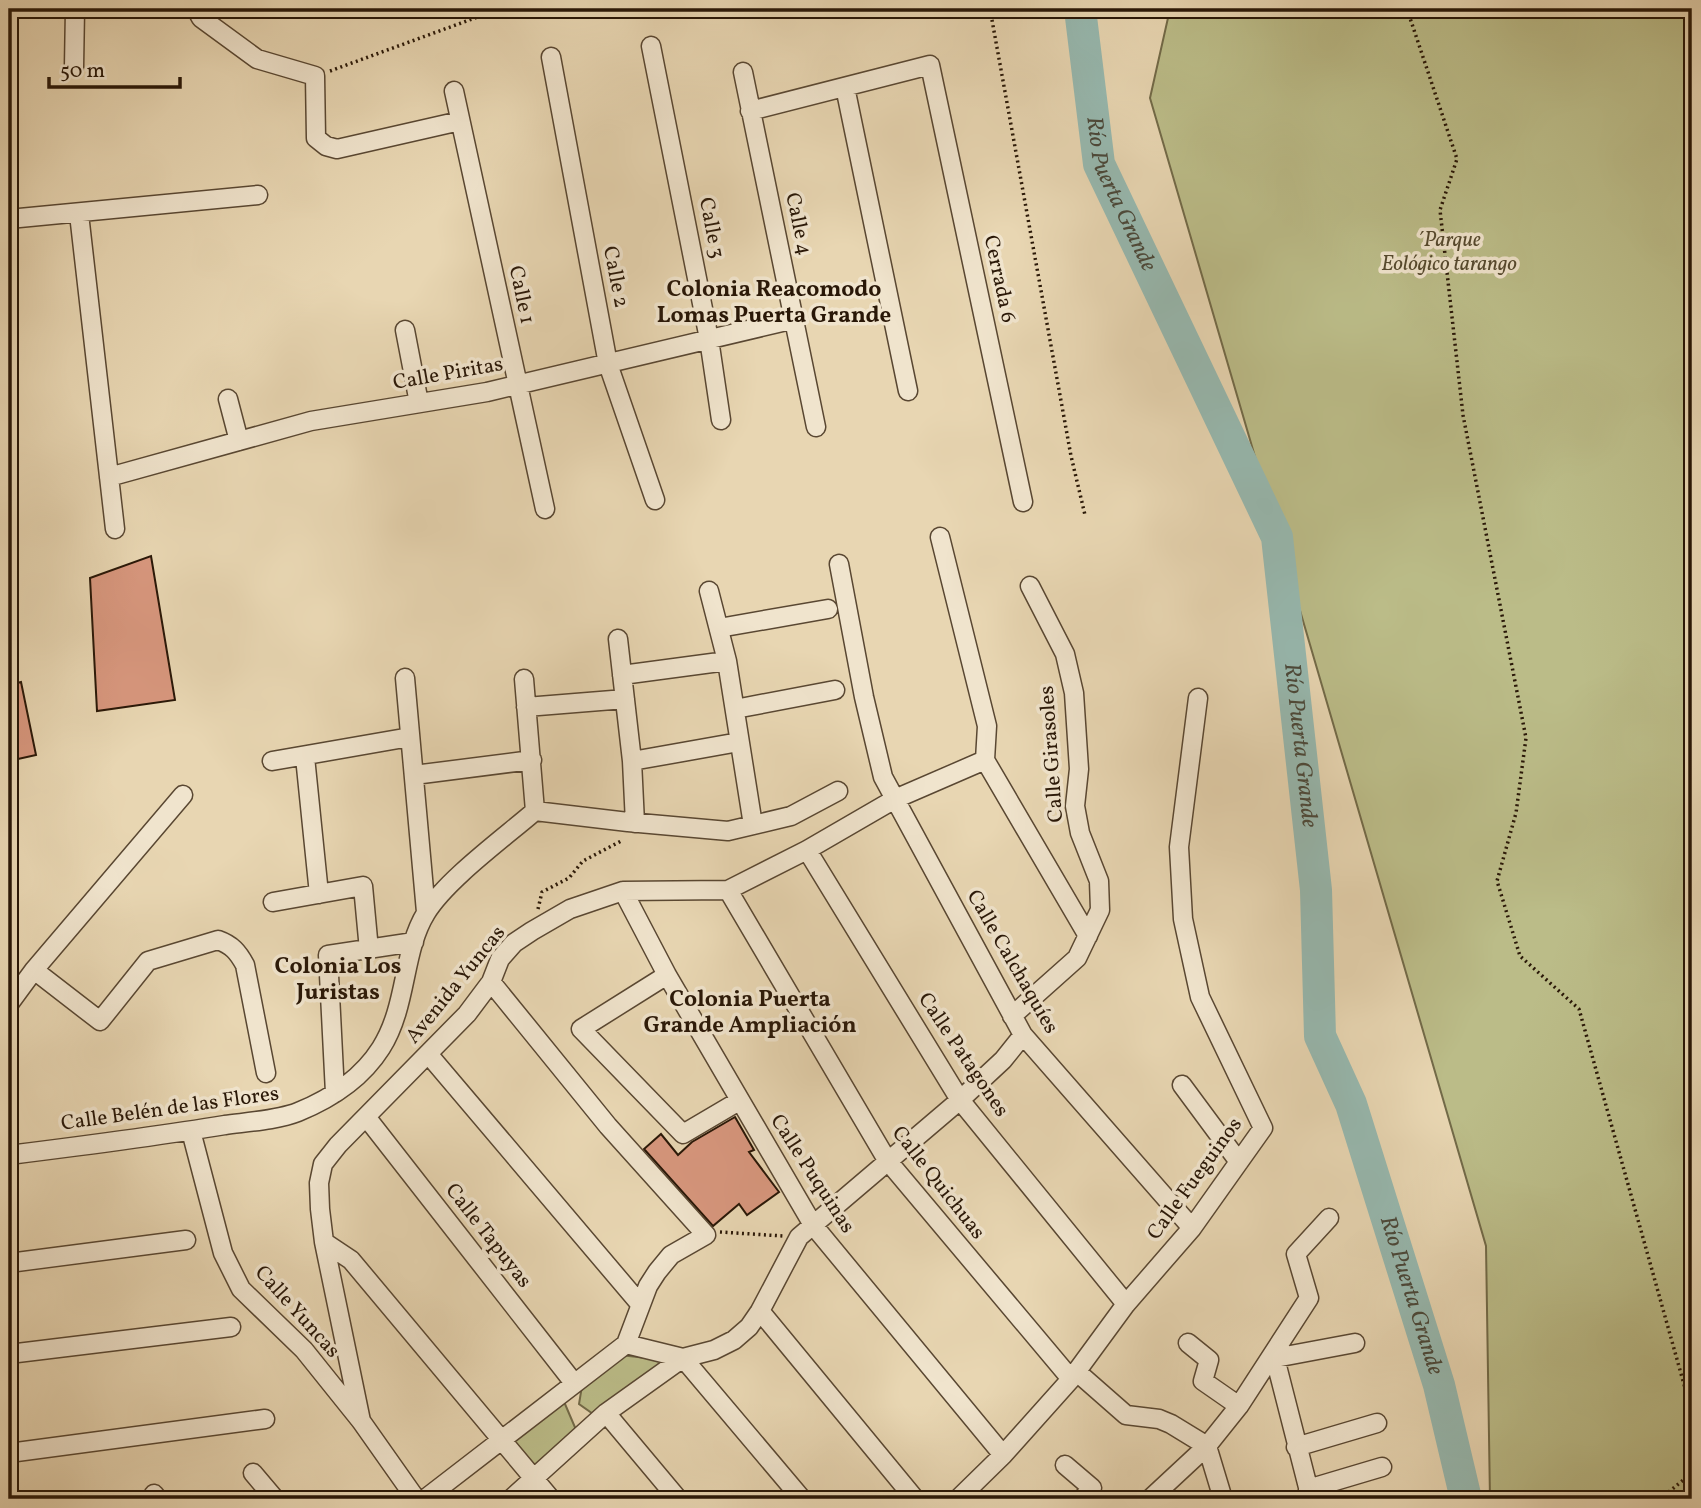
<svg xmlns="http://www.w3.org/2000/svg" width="1701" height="1508" viewBox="0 0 1701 1508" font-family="Vollkorn,serif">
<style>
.green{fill:#bbbc88;stroke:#726a48;stroke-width:2}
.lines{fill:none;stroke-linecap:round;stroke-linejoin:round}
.river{stroke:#97b9b0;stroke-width:32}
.building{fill:#d8977e;stroke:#291707;stroke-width:2}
.minor-casing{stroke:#594732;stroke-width:21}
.path{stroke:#291707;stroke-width:3.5;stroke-dasharray:2 3.5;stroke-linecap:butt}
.minor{stroke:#f0e4cd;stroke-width:18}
.labels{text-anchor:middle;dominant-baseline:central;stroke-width:7;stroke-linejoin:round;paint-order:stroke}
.street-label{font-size:21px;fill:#291707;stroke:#f0e4cd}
.park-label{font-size:21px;font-style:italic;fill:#55492e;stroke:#f0e4cd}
.water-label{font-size:23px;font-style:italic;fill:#4a483a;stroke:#f0e4cd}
.neighbourhood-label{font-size:23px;font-weight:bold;fill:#291707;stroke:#f0e4cd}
</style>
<rect width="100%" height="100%" fill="#e8d6b2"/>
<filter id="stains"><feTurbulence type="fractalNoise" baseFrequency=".00286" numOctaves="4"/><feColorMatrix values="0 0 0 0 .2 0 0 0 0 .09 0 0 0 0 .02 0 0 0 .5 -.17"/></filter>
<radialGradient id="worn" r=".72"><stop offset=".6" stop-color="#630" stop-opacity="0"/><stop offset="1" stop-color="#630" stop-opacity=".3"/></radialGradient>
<path class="green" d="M1170 9H1692V1499H1490L1486 1246 1150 98Z
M620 1355 673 1361 596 1416 579 1404 582 1386Z
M562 1397 577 1432 533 1471 506 1440Z"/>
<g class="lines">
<path class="river" id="s1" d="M1080 9 1099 164 1277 537 1316 890 1320 1036 1351 1104 1439 1385 1466 1499"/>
</g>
<path class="building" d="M151 556 175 700 97 711 90 578Z
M21 682 36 755 9 761V685Z
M735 1117 754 1150 749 1152 779 1192 747 1215 739 1204 713 1226 644 1149 661 1134 678 1155 692 1142Z"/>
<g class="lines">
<defs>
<path id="minor" d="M196 9 201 18 257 59 315 76 316 138 326 146 337 149 460 121
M651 46 709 339 721 420
M551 57 608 364 655 500
M74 67 75 9
M743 72 816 427
M845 87 908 391
M454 91 545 509
M750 111 930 65 1023 502
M79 214 115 529
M9 219 258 195
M405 330 419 403
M228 399 239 441
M109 477 311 421 487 392 795 319
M940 537 987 726 985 760
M839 564 864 697 883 777 1023 1035 1192 1228
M709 591 727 661 753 825
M719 628 828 609
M618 639 632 761 635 823
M622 675 727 661
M405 678 426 912
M524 679 535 811
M526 707 625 699
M735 709 835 690
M305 757 319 894
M985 760 1088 936
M272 761 410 737
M632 761 739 742
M414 775 532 760
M807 850 960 1100 1126 1304
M728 890 887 1160 1071 1379
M623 891 667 975 813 1225 1003 1455
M273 902 363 886 369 950
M34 970 100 1021 148 961 218 940C232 945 238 952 245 965L266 1073
M667 975 581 1029 683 1134 739 1101
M9 1004 34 970 183 795
M1012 1016 1077 958 1100 910 1099 881 1080 833 1075 806 1079 769 1074 693 1065 654 1030 586
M429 1055 640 1304
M1182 1085 1239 1162
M335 1093 328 955 414 942
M367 1118 574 1383
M191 1131 223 1253 241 1289 304 1350 361 1421 416 1499
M9 1155C81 1146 153 1137 225 1125 247 1122 278 1120 298 1112 330 1099 362 1078 381 1048 408 1005 402 952 426 913 446 880 505 837 535 811L628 822 728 831 791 816 838 791
M324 1242 351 1260 551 1499
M9 1263 186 1240
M760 1311 915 1499
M1188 1343 1209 1360 1203 1381 1239 1406
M626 1344 683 1358 714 1350 734 1340 749 1327 760 1311 799 1237 960 1100 1003 1060 1023 1035
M9 1354 231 1327
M1275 1358 1311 1499
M1270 1359 1355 1343
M1077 1372 1126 1415 1159 1419 1171 1424 1207 1446
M606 1413 678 1499
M361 1421 324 1242 320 1209 319 1183 323 1164 338 1145 467 1014 491 982 500 959 514 943 532 931 570 909 623 891 728 890 807 850 895 799 985 760
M1207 1446 1223 1499
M1296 1447 1377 1423
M9 1453 265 1419
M1065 1465 1092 1488 1082 1499
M253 1473 275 1499
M1308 1489 1382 1467
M154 1494 158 1499
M425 1499 626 1344 648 1286 657 1272 671 1255 706 1235 608 1126 491 982
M511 1499 606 1413 683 1358 802 1499
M958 1499 1003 1455 1071 1379 1126 1304 1192 1228 1263 1128 1200 997 1183 919 1179 847 1198 698
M1150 1499 1207 1446 1239 1406 1309 1298 1296 1254 1329 1218"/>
</defs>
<use href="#minor" class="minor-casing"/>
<path class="path" d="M990 9 1071 456 1085 515
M1407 9 1457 159 1440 210 1463 415 1526 738 1516 813 1497 881 1520 956 1579 1009 1692 1413
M330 71 483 15 531 16 573 9
M538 909 542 892 569 878 583 861 623 840
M720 1232 783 1236
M1660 1499 1687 1477 1692 1470"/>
<use href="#minor" class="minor"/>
</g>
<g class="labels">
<g class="street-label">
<text transform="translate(798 224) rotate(78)">Calle 4</text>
<text transform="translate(711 228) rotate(79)">Calle 3</text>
<text transform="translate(615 277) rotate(79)">Calle 2</text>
<text transform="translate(999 279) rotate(78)">Cerrada 6</text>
<text transform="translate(521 295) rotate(78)">Calle 1</text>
<text transform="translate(448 374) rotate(-10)">Calle Piritas</text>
<text transform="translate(1052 754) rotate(-94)">Calle Girasoles</text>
<text transform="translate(1012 962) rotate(60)">Calle Calchaquíes</text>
<text transform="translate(456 985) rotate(-51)">Avenida Yuncas</text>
<text transform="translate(963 1055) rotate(56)">Calle Patagones</text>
<text transform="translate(170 1109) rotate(-8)">Calle Belén de las Flores</text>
<text transform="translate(812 1174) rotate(57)">Calle Puquinas</text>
<text transform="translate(1195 1179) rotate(-54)">Calle Fueguinos</text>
<text transform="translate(938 1183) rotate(52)">Calle Quichuas</text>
<text transform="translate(488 1236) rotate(52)">Calle Tapuyas</text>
<text transform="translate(297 1312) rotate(48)">Calle Yuncas</text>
</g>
<g class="park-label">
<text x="1449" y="240">´Parque<tspan x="1449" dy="24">Eológico tarango</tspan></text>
</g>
<g class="water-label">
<text stroke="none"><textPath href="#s1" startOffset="191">Río Puerta Grande</textPath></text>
<text stroke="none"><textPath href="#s1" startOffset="779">Río Puerta Grande</textPath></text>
<text stroke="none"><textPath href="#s1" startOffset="1346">Río Puerta Grande</textPath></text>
</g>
<g class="neighbourhood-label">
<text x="774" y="290">Colonia Reacomodo<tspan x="774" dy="26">Lomas Puerta Grande</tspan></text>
<text x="338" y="967">Colonia Los<tspan x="338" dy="26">Juristas</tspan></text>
<text x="750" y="1000">Colonia Puerta<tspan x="750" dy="26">Grande Ampliación</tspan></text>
</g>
</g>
<rect width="1701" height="1508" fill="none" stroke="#e8d6b2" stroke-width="35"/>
<rect x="10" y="10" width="1680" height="1487" fill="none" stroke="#291707" stroke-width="3.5"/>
<rect x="18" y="18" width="1666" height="1473" fill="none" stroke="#291707" stroke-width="2"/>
<path d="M49 77v10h131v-10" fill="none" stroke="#291707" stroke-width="3.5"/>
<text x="60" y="77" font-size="21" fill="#291707" stroke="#f0e4cd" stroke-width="5" paint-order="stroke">50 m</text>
<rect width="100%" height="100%" filter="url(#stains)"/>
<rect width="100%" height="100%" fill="url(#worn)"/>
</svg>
